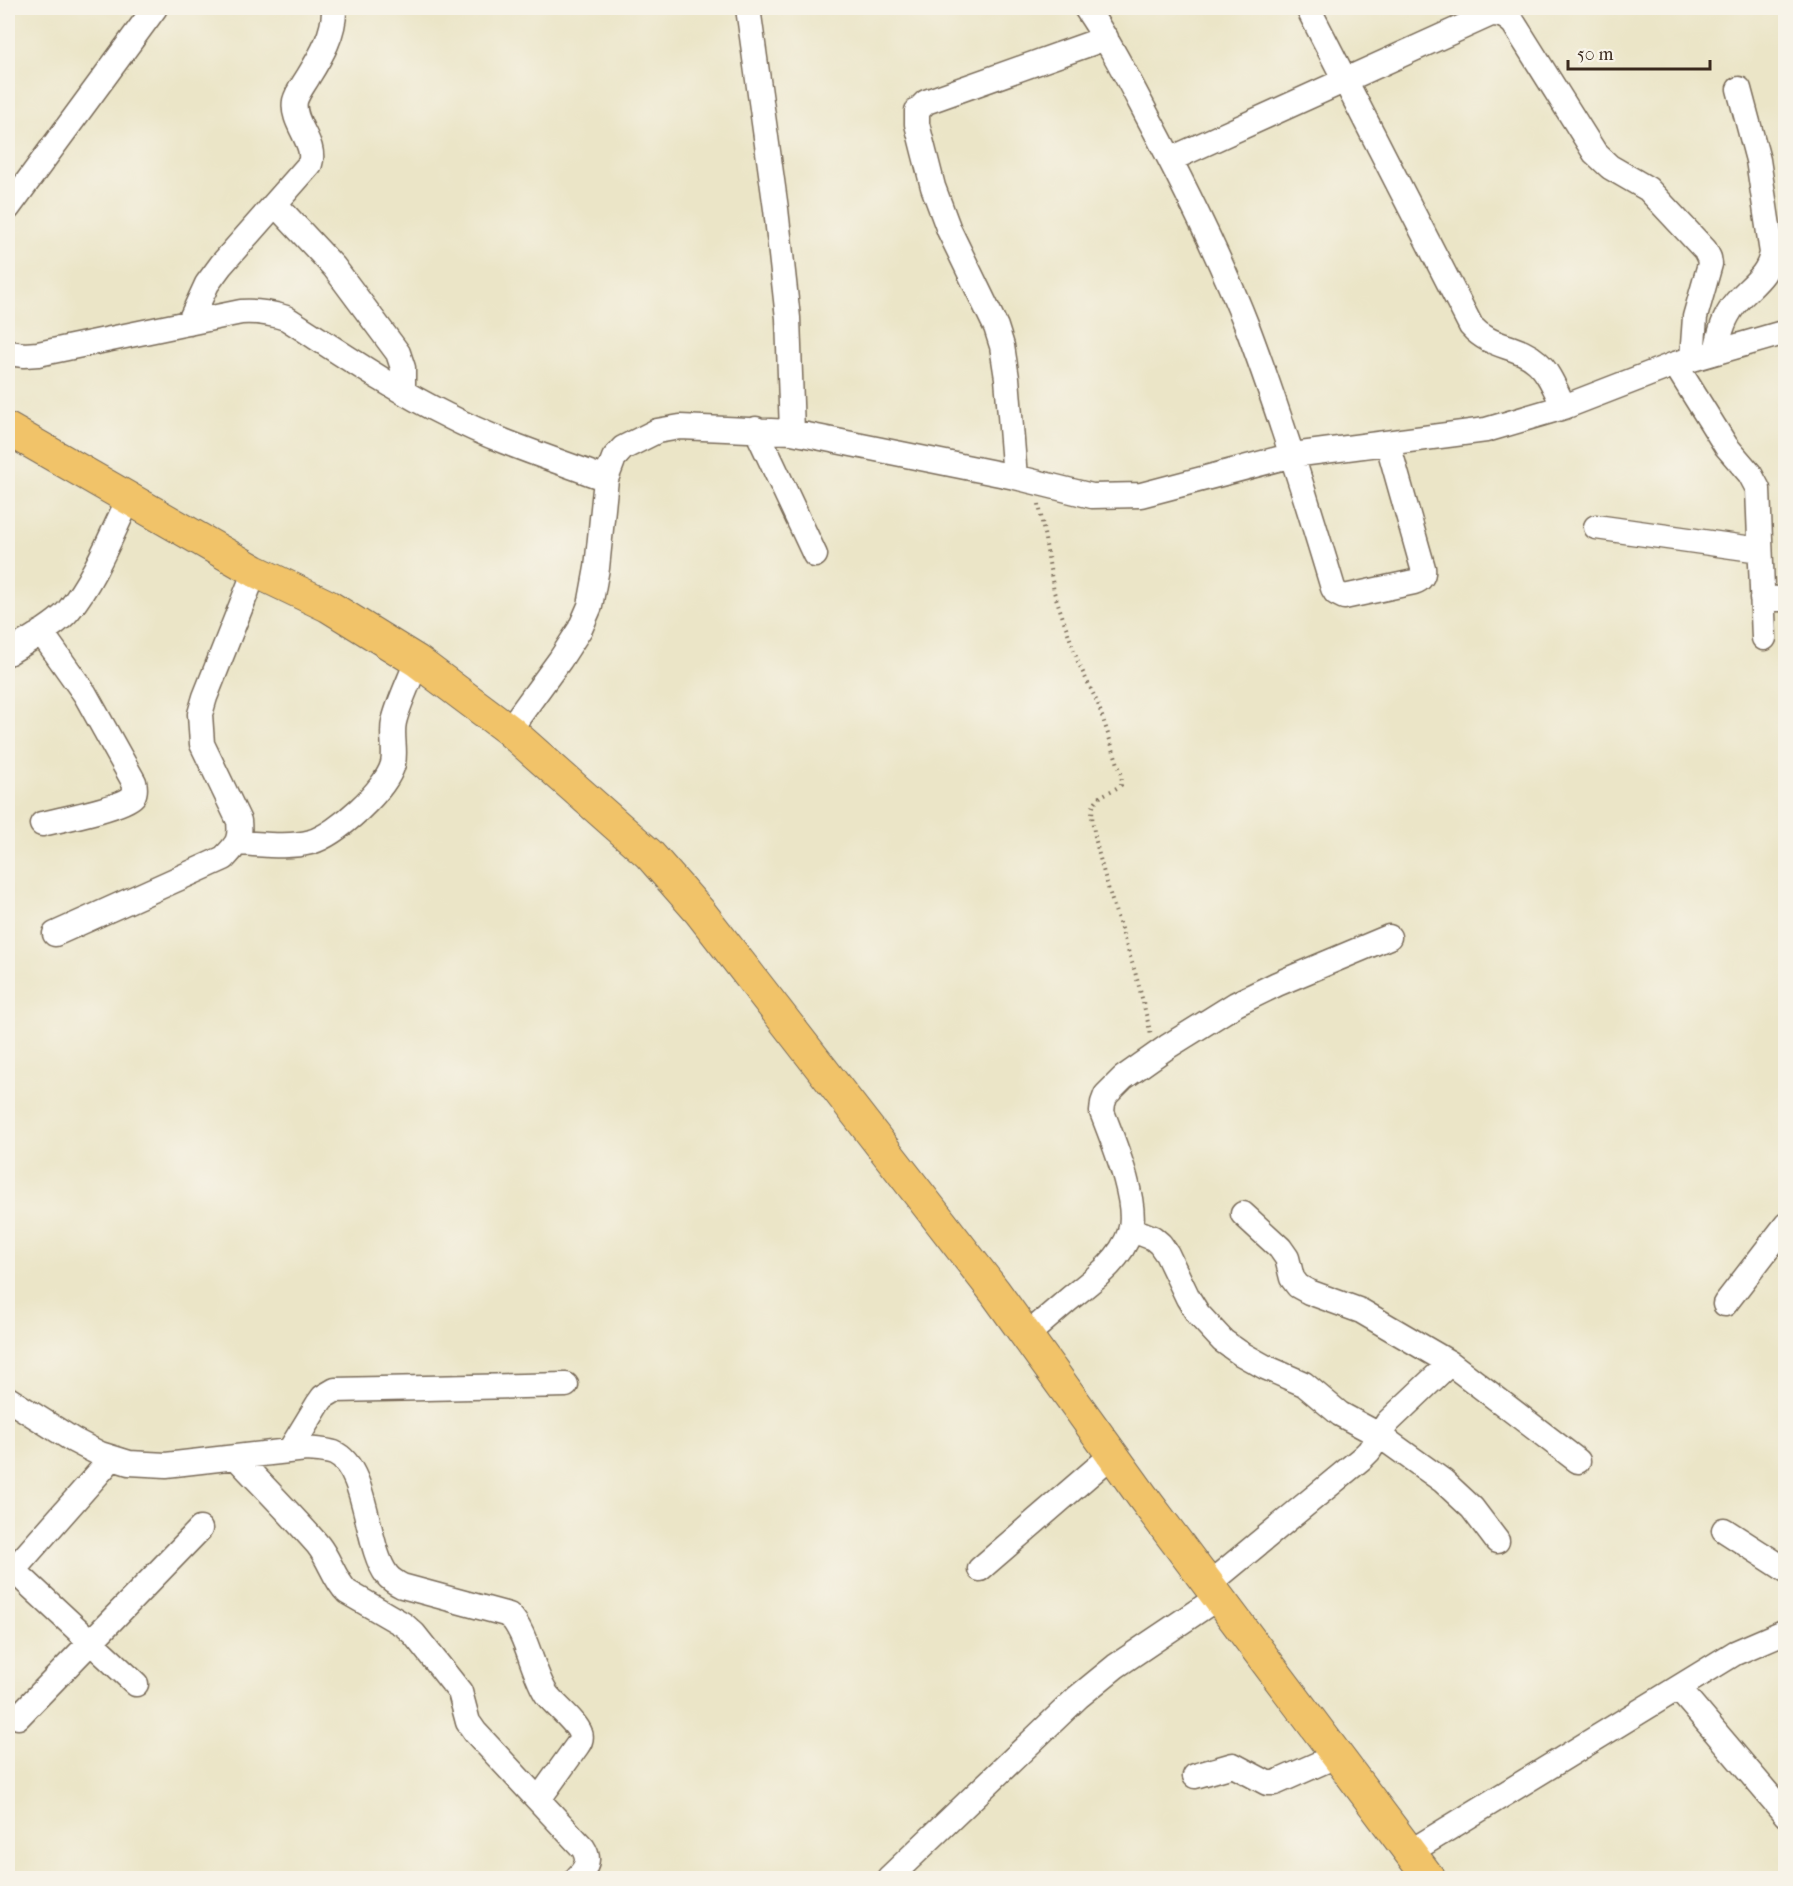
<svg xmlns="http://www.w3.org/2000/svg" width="1793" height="1886" viewBox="0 0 1793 1886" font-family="'IM FELL French Canon',serif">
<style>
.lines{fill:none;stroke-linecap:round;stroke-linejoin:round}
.minor-casing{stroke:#796b59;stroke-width:27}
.major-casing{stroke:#796b59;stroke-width:34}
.path{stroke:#796b59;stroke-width:4;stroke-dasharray:1.5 4.5;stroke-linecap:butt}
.minor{stroke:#fff;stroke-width:24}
.major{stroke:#f1c369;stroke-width:32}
</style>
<rect width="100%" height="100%" fill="#f7f3e8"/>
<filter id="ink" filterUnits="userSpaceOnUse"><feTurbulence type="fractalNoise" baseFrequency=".0167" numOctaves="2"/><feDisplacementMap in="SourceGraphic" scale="12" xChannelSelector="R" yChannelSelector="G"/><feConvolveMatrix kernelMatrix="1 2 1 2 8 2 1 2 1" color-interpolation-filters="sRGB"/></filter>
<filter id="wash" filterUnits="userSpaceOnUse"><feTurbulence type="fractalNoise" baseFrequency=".008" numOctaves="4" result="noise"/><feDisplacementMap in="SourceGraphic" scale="24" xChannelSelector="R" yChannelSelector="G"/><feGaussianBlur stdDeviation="1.35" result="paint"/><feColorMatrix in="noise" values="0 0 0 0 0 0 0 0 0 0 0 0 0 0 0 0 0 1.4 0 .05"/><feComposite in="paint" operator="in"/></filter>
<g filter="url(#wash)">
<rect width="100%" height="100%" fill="#ebe5c7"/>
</g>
<g filter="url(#ink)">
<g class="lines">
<defs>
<path id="minor" d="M748 8 776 209 788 318 792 432
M1086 8C1110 43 1129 81 1149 119 1185 187 1220 257 1248 329 1280 414 1307 501 1333 588L1336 593 1344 597 1414 582C1421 580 1424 575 1423 568L1388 444
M1308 8 1471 326C1491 349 1517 344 1537 362 1550 373 1556 392 1564 407
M1171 159 1491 14C1501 14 1506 16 1514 24L1595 153 1610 167 1648 189 1705 250 1709 258 1710 264 1695 317 1692 359
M275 204 334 267 398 353 403 368V392
M8 208 155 8
M189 323 207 284 221 265 310 164C317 143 291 123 295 101 297 93 304 84 308 77 321 56 335 33 334 8
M1716 352C1719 338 1722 323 1730 311 1743 289 1768 280 1772 253L1758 160 1739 89
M8 353 24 355 38 354 241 312C258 311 271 313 286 318 339 352 391 388 448 416 498 442 553 459 606 479
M1675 364 1726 446 1750 474 1758 489 1764 638
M756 429 815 555
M1015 477 1007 378 1002 346 996 327 949 230 933 187 917 124V111L926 102 1106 38
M1596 527 1760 550
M1762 598 1786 599
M41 632 85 694 134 782C135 786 136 791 133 796 124 807 59 820 42 824
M8 653C25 642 56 626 69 610 95 578 111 535 129 499
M509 730 560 660 580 629 590 606 597 568 606 479 614 458 623 448 657 431 680 427 792 432 1015 477 1092 496 1141 495 1293 455 1486 430 1564 407 1675 364 1786 332
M238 843C261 844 288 848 311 842 337 834 386 790 393 764 396 750 391 735 394 722 398 704 410 680 417 661
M55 934 224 858C237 844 241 841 239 821L202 744 200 714 205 697 255 571
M1243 1214 1280 1248 1287 1258 1292 1278 1298 1286 1309 1292 1361 1311 1450 1363 1578 1461
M1130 1231 1143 1234 1153 1238 1160 1244 1167 1254 1188 1298 1198 1314 1223 1341 1240 1353 1265 1367 1304 1384 1340 1414 1379 1435 1443 1481 1472 1508 1497 1541
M1725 1304 1786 1225
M1026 1336C1040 1324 1054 1312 1068 1300 1091 1281 1120 1262 1130 1232 1139 1202 1113 1141 1102 1112L1103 1103 1106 1095 1123 1078 1167 1047 1236 1004 1277 984 1389 937
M8 1399 73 1440 100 1454 129 1463 166 1465 306 1449C315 1450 325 1450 334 1453 368 1468 365 1546 387 1575 391 1580 396 1583 402 1586L509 1615C527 1632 532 1673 547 1695 555 1705 577 1723 580 1733 582 1738 580 1742 577 1746L539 1799
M290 1450 318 1404 323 1397 335 1390 566 1385
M236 1457C263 1486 292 1515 318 1545 330 1560 334 1579 347 1592L404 1625 414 1634 460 1692 468 1722 475 1732 583 1848C591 1860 586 1869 577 1878
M1724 1530 1786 1570
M8 1565 136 1684
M980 1569 1112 1455
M8 1576 112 1458
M1208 1585 1362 1458 1369 1451 1388 1422 1450 1363
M1678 1688 1786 1815
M18 1717 200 1529
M1195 1776 1233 1765 1267 1783H1275L1336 1756
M1410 1852 1735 1653 1786 1631
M889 1878 1078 1697 1116 1666 1217 1598"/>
<path id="major" d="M8 429 255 571 328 606 417 661 509 730 649 854 700 912 995 1292 1142 1496 1429 1878"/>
</defs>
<use href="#minor" class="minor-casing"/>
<use href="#major" class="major-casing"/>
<path class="path" d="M1039 504 1054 592 1078 662 1098 704 1122 776 1121 785C1111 793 1097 794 1093 807 1086 830 1126 943 1135 972 1141 993 1146 1014 1151 1035"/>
<use href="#minor" class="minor"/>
<use href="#major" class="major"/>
</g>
</g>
<rect width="1793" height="1886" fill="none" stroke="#f7f3e8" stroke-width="30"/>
<path d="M1568 60v9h142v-9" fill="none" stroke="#3b2a1e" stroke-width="3"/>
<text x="1577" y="60" font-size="18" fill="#3b2a1e" stroke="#f7f3e8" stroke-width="4.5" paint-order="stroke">50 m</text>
</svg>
